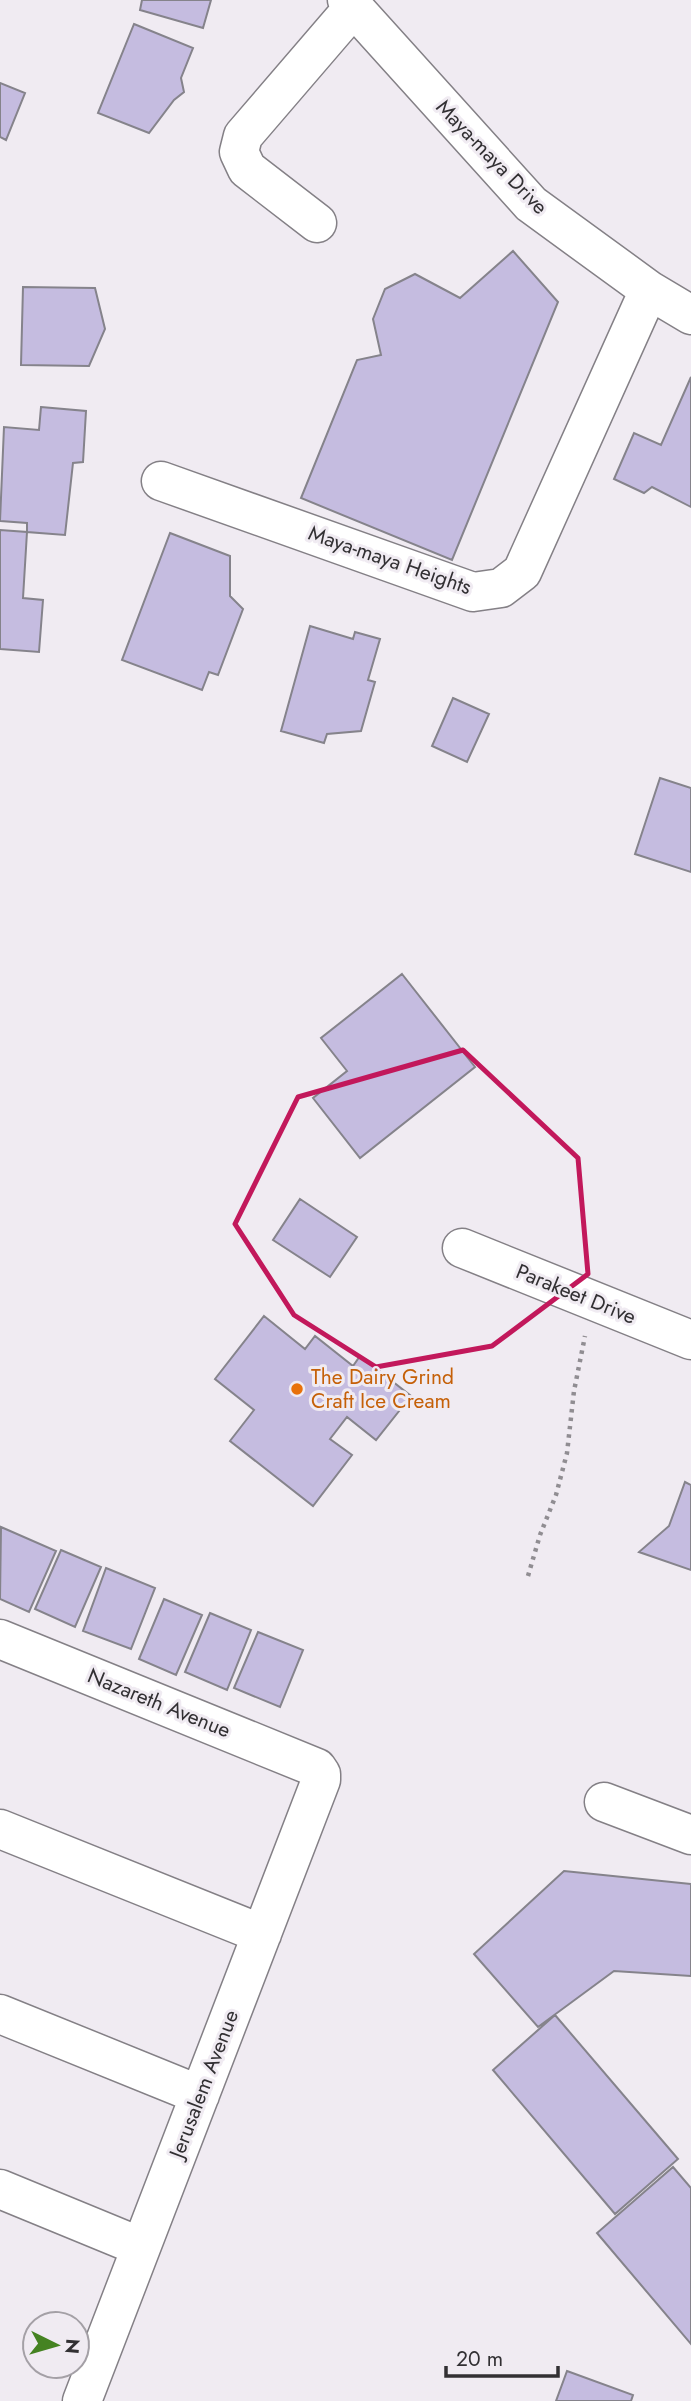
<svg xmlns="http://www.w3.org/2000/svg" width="691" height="2401" viewBox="0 0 691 2401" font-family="Jost,sans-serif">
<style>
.building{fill:#c5bce0;stroke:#85838b;stroke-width:2}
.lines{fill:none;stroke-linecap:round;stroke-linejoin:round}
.minor-casing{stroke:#848086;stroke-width:41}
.path{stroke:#908d92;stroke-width:4.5;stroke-dasharray:3.5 5;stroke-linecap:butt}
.minor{stroke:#fff;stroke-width:38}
.marked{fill:none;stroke:#c2185b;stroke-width:5;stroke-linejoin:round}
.food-dot{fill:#e8710a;stroke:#f0ebf2;stroke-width:2.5}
.labels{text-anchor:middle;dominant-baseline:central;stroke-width:6;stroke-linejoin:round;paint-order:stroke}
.street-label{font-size:21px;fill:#323033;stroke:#f0ebf2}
.food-label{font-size:21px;fill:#c56008;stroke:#f0ebf2;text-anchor:start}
</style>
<rect width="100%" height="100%" fill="#f0ebf2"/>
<path class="building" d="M142 0H211L203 28 140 10Z
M134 24 193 48 181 78 184 92 174 100 149 133 98 113Z
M0 83 25 93 6 140 0 137Z
M513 251 558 302 452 560 301 498 357 360 381 355 373 319 385 289 415 274 460 298Z
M23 287 95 288 105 329 89 366 21 365Z
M691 377V507L652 487 644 493 614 479 634 433 661 445Z
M41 407 86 411 83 462 73 463 65 535 27 532V523L0 521 4 427 39 430Z
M0 530 27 532 23 598 43 600 39 652 0 649Z
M170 533 230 556V596L243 609 218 675 209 672 202 690 122 660Z
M310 626 353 639 355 632 380 639 368 680 375 682 361 731 327 734 324 743 281 731Z
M453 698 489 714 467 762 432 746Z
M660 778 691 788V872L635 854Z
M402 974 475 1067 360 1158 313 1098 347 1071 321 1038Z
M300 1199 357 1237 330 1277 273 1240Z
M264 1316 305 1349 315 1336 353 1366 360 1356 411 1396 376 1440 347 1417 330 1439 352 1455 313 1506 230 1441 254 1410 215 1379Z
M685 1482 691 1485V1570L639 1552 669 1526Z
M1 1527 56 1551 29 1612 0 1599Z
M61 1550 101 1567 75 1627 35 1609Z
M106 1568 155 1588 131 1649 83 1631Z
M164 1599 202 1615 176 1675 139 1659Z
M210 1613 251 1630 227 1690 185 1672Z
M258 1632 303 1650 280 1707 234 1688Z
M564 1871 691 1884V1976L614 1971 538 2027 474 1954Z
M555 2015 678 2159 615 2214 493 2070Z
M673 2167 691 2188V2344L597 2233Z
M567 2371 633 2395 631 2401H556Z"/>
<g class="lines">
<defs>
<path id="minor" d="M347 0 531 204 649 290 691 315
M317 223 247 169 239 152 243 136 353 8
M161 481 473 592 501 588 522 572 649 290
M462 1248 691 1340
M0 1639 317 1768 321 1774V1780L82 2401
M604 1802 691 1835
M0 1829 262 1934
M0 2014 200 2095
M0 2189 141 2247"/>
</defs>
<use href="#minor" class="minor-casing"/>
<path class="path" d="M528 1576 540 1535 556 1495 567 1453 574 1391 585 1336"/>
<use href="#minor" class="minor"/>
</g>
<path class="marked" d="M463 1050 578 1158 588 1274 492 1346 376 1367 294 1315 235 1224 298 1097Z"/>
<circle class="food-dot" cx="297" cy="1389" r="7"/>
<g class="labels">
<g class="street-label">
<text transform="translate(492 157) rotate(46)">Maya-maya Drive</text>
<text transform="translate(390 560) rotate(19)">Maya-maya Heights</text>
<text transform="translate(576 1294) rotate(22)">Parakeet Drive</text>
<text transform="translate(159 1703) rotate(22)">Nazareth Avenue</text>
<text transform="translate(204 2084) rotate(-69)">Jerusalem Avenue</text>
</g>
<g class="food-label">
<text x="311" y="1377">The Dairy Grind<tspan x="311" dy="24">Craft Ice Cream</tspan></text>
</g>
</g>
<g transform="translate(56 2345) rotate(95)"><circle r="33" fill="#f0ebf2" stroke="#a4a0a6" stroke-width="2"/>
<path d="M0-5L12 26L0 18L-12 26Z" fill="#458322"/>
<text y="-10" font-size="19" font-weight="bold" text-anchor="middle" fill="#323033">N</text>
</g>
<path d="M446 2366v10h112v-10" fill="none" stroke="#323033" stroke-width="3.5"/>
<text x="456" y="2366" font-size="21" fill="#323033" stroke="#f0ebf2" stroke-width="5" paint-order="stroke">20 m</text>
</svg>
